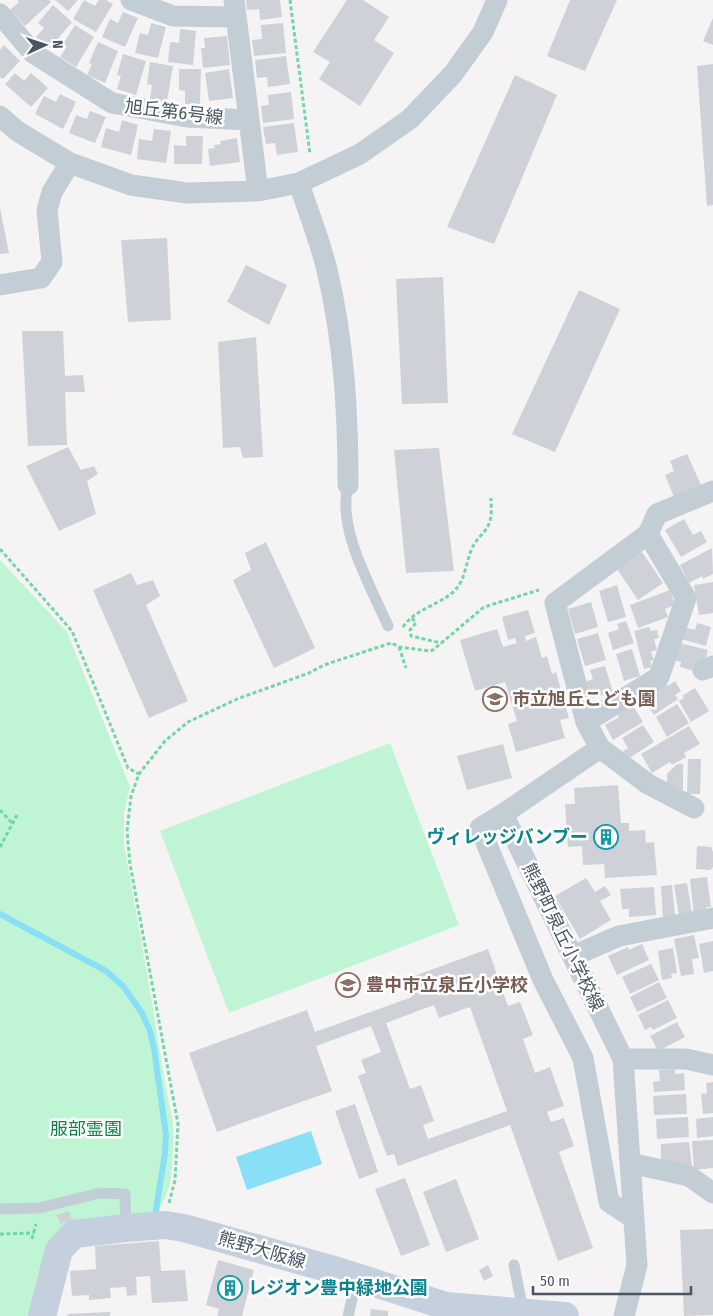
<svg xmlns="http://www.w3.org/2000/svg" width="713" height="1316" viewBox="0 0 713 1316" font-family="'Fira Sans Condensed','Noto Sans JP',sans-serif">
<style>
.green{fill:#bff5d4}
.water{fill:#88dff6}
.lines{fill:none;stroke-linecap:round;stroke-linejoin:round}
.stream{stroke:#88dff6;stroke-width:6}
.building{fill:#ced2d8;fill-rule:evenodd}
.path{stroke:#72d7a5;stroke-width:3;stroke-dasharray:4 2.5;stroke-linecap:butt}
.service{stroke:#c3cdd5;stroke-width:11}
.minor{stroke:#c3cdd5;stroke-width:21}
.secondary{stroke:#c4d0dd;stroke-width:28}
.labels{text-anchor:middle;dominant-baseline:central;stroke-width:5;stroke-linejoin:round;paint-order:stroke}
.street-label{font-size:18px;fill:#485663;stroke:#fff}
.education-label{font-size:18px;font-weight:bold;fill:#785e54;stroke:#fff;text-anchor:start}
.culture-label{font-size:18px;font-weight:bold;fill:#0d838f;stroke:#fff;text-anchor:end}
.park-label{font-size:18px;fill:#0d8348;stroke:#fff}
</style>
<rect width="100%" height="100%" fill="#f5f3f3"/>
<path class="green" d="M0 560 67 632 130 787 124 813V844L153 1008 165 1084 173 1123V1152L171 1178 169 1188 158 1213 69 1225 31 1316H0Z
M390 743 459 925 229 1013 160 831Z"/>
<path class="water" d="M311 1131 322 1164 247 1190 236 1157Z"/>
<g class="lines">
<path class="stream" d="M0 914 106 971 123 986 142 1013 150 1031 154 1048 166 1135 165 1153 155 1216"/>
</g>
<path class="building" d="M17 0H49L51 2 25 26 10 10 19 2Z
M55 0H78L68 11Z
M84 0 95 6 99 0H106L113 4 96 32 73 19Z
M246 0H280L282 17 260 20 259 9 247 10Z
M347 0H363L389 17 374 40 394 53 360 106 319 79 330 62 313 52Z
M570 0H617L585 71 547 56Z
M53 5 72 22 50 48 36 37 44 28 38 23Z
M123 12 138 18 125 47 102 37 110 19 118 23Z
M713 18V45L703 41Z
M151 23 166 27 158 58 135 53 140 33 148 35Z
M283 23 286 53 254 56 252 40 262 39 261 25Z
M75 25 94 37 76 67 60 57 67 46 63 44Z
M180 29 196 31 193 65 168 62 170 42 179 43Z
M227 36 230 65 203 68 201 48H205L204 38Z
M98 42 118 51 105 83 87 75 92 64 89 63Z
M4 45 20 61 3 79 0 77V50Z
M123 54 146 61 136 95 117 89 121 76 117 75Z
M286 56 290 84 268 87 267 77 257 78 255 60Z
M150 62 173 66 167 101 150 99 152 85 147 84Z
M713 64V205L707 206 697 66Z
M179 69H201L200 104H185V91L179 90Z
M229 69 233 98 209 101 205 73Z
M15 73 24 81 31 73 48 88 31 107 5 84Z
M515 75 557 95 494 244 447 227Z
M291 92 294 119 263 123 261 106 269 105 268 95Z
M60 94 76 102 63 129 35 114 44 96 56 102Z
M90 111 106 117 95 143 69 133 76 115 87 119Z
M122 120 138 125 131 155 101 147 106 128 119 132Z
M294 123 298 152 277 155 275 143 266 144 263 127Z
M154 129 171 131 166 163 137 159 139 139 152 141Z
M186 136H203L202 164H174V145L186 146Z
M237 138 240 162 210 166 208 149 215 148 214 145 221 144 220 141Z
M0 208 9 253 0 254Z
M167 238 171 320 128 322 121 240Z
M246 265 287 285 269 325 227 302Z
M443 277 448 403 402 404 396 279Z
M579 290 620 309 555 452 512 434Z
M22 331H63L65 376 83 375 85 392H65L67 445 28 446Z
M256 337 263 457 243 458 240 447 223 448 218 342Z
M68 447 81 470 94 466 98 474 87 481 96 514 59 531 26 466Z
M439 448 454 571 406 573 394 450Z
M687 454 701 485 674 497 665 475 674 471 670 461Z
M684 519 693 535 701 531 707 542 681 557 665 530Z
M266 542 315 648 274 668 233 580 251 570 245 553Z
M712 548 713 574 703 579 702 576 689 583 680 565Z
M642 552 663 583 638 600 617 569Z
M131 573 137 585 153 580 160 596 146 605 188 701 149 718 93 590Z
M713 582V613L699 615 694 585Z
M617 585 626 617 608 622 599 591Z
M670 590 675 605 665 609 668 617 638 628 630 605Z
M591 602 598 627 575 634 568 609Z
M528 610 535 633 525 636 526 641 536 637 542 658 547 656 552 674 556 672 569 718 560 720 565 738 516 752 508 724 517 721 505 682 475 691 460 640 497 629 503 647 517 643 515 638 508 640 502 617Z
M626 621 634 643 613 650 608 633 619 629 617 624Z
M697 623 711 627 706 646 681 639 684 627 695 630Z
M649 627 651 631 657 630 659 638 654 639 657 650 651 652 654 660 650 661 652 667 644 669 634 631Z
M598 633 606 660 585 666 577 639Z
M679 643 708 650 704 664 695 671 680 667 681 662 675 660Z
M632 649 640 676 624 681 616 654Z
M605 666 613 692 589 699 584 682 593 679 590 670Z
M675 681 681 691 675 695 678 699 654 715 642 697 665 682 668 686Z
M695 688 709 711 691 722 679 701 684 698 682 696Z
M632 704 643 722 613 740 605 725 619 717 617 713Z
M677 704 689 723 667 737 656 717Z
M643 725 654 742 628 759 623 751 628 748 622 738Z
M689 726 700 744 684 753 686 757 672 765 670 762 652 773 641 754Z
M503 744 512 778 467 790 457 756Z
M688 759H701L700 794H687Z
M677 764H683V790L667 787V774Z
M618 785 621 823H629V831L645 830 646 843 654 842 657 875 605 878 604 864 583 865 582 846 568 847 565 804H575L574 788Z
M697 846 711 847 713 852V867L710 870 696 869Z
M707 877 711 907H706L707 914 694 916 690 879Z
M586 878 595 892 605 886 611 895 600 901 611 920 580 939 555 896Z
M687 883 692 914 679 916 674 885Z
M672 885 675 916 663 917 661 886Z
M654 887 656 915 629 917V909H622L620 889Z
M694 935 699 958 692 959 694 974 681 976 674 939Z
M713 941V971L704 973 699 944Z
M642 944 649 960 617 975 608 956 628 947 629 950Z
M673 948 677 973 671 974 672 978 662 980 658 951Z
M488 949 508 1006 520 1002 533 1035 523 1039 535 1073 550 1067 564 1106 547 1112 551 1122 564 1118 574 1146 559 1152 593 1248 558 1261 510 1125 398 1166 394 1154 387 1156 358 1076 366 1073 361 1060 381 1052 371 1026 316 1046 332 1091 217 1132 189 1053 307 1010 315 1032 412 997 406 979ZM434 1005 439 1018 470 1007 507 1111 428 1139 423 1125 434 1121 421 1085 410 1089 386 1023Z
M651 964 659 980 630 994 622 977Z
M659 982 667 998 637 1012 630 997Z
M668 1000 677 1018 653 1030 651 1027 645 1030 638 1015Z
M677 1022 685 1037 658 1051 650 1036Z
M675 1069V1074L684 1073 685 1090 654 1092 653 1082 660 1081 659 1070Z
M713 1082V1113L703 1114 701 1094 707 1093 706 1083Z
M686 1094 687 1114 654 1115 653 1096Z
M355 1104 378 1172 359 1179 335 1111Z
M688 1117 689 1137 657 1139 656 1119Z
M713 1117V1136L697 1138 696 1119Z
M713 1140V1168L694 1170 692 1141Z
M689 1142 692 1166 661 1168V1144Z
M405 1178 430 1245 401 1256 375 1189Z
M456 1179 479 1239 446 1252 423 1192Z
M69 1211 72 1221 60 1224 57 1215Z
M713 1229V1315L684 1316 680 1230Z
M159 1241 161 1271 185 1270 188 1301 152 1303 150 1276 136 1277 137 1295 127 1296 126 1287 110 1288 111 1298 89 1300V1295L72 1296 70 1271 96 1269 95 1246Z
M218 1260 254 1270 242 1316H217L219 1309 206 1305Z
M488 1265 493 1276 484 1281 479 1270Z
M371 1309 388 1311V1316H370Z
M110 1312V1316H67L68 1314Z"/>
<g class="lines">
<path class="path" d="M290 0 310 154
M0 549 72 631 128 768 139 774
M412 618 416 623 410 630 411 636 441 643
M403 627C414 609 443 604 456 589 467 577 466 556 475 543 480 535 487 531 490 521 492 514 491 505 491 498
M399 647 406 668
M0 810 12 823
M0 847 17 815
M169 1203 175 1180 178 1124 130 864 127 831 131 796 139 774 165 741 188 722 237 699 309 673 324 665 388 644 392 643 399 647 430 651 433 650 484 607 539 590
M0 1234 34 1233
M32 1239 36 1224"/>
<path class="service" d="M348 485C337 529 370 585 388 626
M0 1209 39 1208 100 1193 125 1194 126 1228
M514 1265 523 1311
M348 1316 357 1277"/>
<path class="minor" d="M131 0 173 16 235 17
M234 0 258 191
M0 14 33 53 112 103 187 117 249 120
M0 116 17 131 70 163 131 185 187 193 258 191 299 183 360 154 410 119 453 74 483 32 497 0
M299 183C308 212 320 240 327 270 344 341 348 412 348 485
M0 285 41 278 52 262 47 210 52 192 70 163
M703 670 713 666
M586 722 659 677 686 598 648 534
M600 748 503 814 623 1059 637 1265 624 1316
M694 808 648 784 600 748 586 722 555 603 648 534 657 514 713 491
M503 814 480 828 543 980 583 1058 609 1202 633 1218
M573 956 619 936 713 918
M623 1059H686L713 1065
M630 1163 689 1176 713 1193"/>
<path class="secondary" d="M42 1316 59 1250 74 1234 126 1228 165 1225 184 1228 341 1272 446 1306 565 1316"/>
</g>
<defs>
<symbol id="school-ring" viewBox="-11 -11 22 22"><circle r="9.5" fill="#fff" stroke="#8d6e63" stroke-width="1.5"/><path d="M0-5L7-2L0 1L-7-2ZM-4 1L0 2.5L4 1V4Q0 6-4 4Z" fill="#8d6e63"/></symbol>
<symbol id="building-ring" viewBox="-11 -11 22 22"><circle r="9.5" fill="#fff" stroke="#0f9aa8" stroke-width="1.5"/><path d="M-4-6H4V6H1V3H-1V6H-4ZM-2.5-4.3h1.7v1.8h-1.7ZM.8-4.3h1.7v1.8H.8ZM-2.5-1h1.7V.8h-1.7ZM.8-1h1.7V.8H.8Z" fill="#0f9aa8"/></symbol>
</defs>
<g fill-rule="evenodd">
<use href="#school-ring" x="481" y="685" width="28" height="28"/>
<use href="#building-ring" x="592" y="823" width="28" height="28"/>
<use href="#school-ring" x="334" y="971" width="28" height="28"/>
<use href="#building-ring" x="216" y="1274" width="28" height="28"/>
</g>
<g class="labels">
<g class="street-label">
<text transform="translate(174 112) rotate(7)">旭丘第6号線</text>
<text transform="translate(563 937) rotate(64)">熊野町泉丘小学校線</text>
<text transform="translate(262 1250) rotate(16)">熊野大阪線</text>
</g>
<g class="education-label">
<text x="512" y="699">市立旭丘こども園</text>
<text x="366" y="985">豊中市立泉丘小学校</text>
</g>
<g class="culture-label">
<text x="588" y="837">ヴィレッジバンブー</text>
<text x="248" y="1288" text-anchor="start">レジオン豊中緑地公園</text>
</g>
<g class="park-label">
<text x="86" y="1129">服部霊園</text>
</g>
</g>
<g transform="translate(45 45) rotate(87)" stroke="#ffffff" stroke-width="4" paint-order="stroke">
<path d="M0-4L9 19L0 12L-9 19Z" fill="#485663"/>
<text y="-8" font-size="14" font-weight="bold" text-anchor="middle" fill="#485663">N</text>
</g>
<path d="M533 1286v8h158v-8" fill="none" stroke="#485663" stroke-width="2.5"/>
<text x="540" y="1286" font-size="15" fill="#485663" stroke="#ffffff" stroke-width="4" paint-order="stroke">50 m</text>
</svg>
